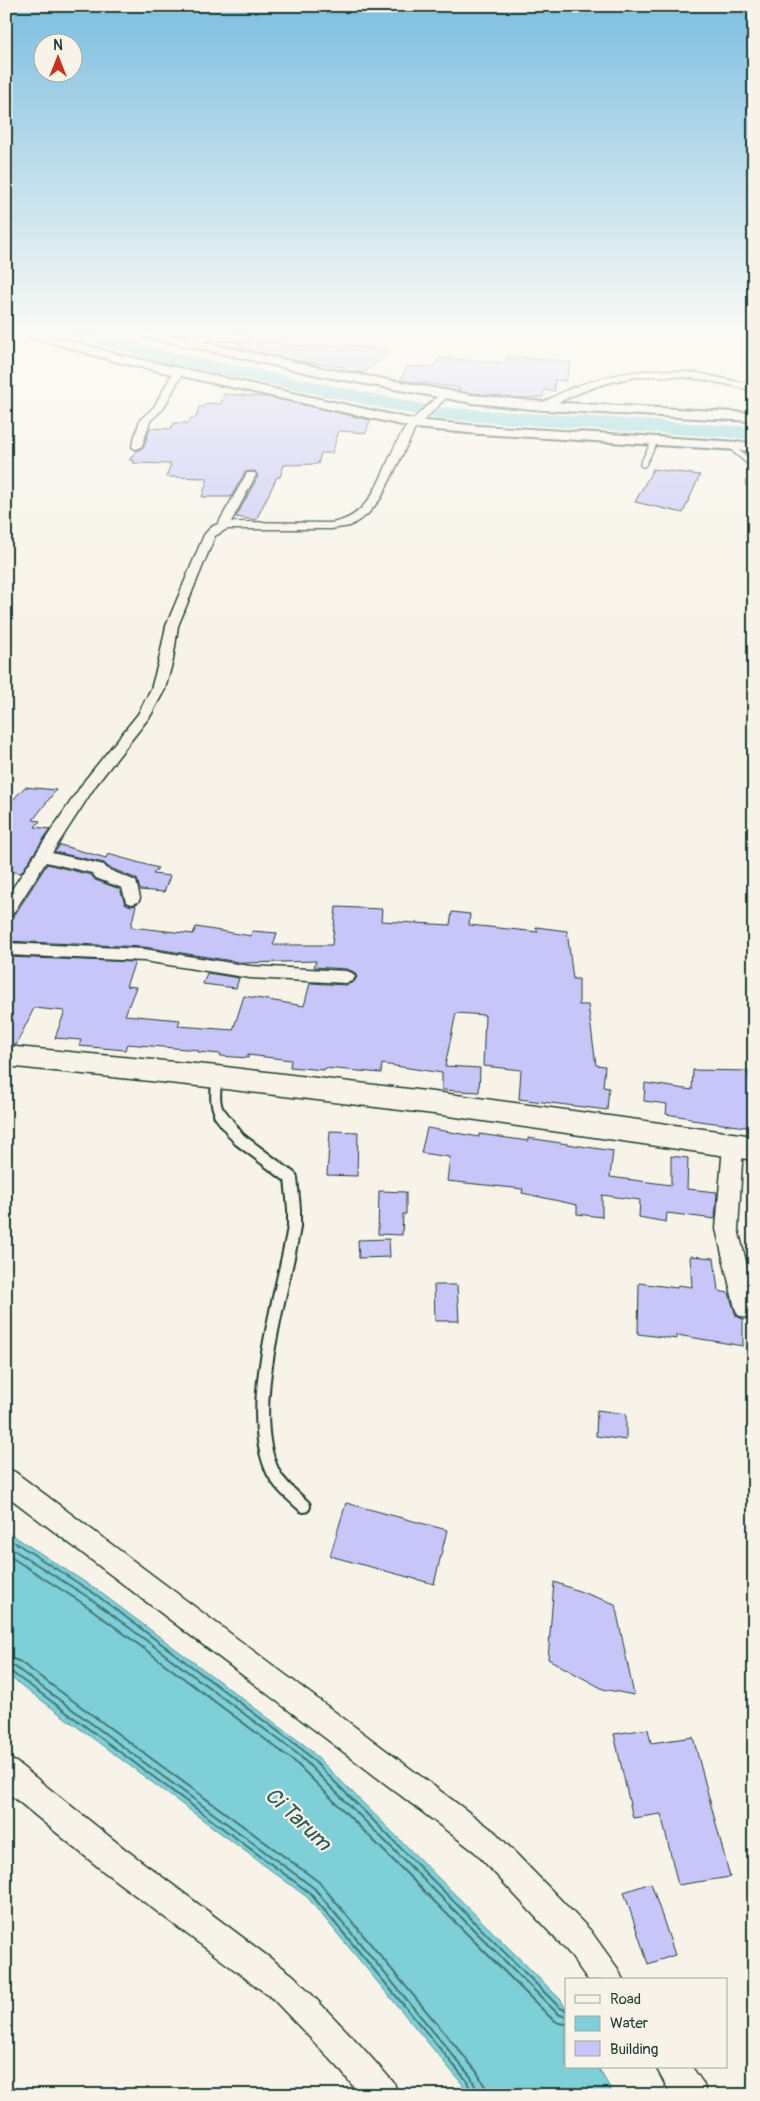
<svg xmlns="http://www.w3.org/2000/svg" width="760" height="2101" viewBox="0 0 760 2101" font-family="Pangolin,sans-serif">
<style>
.water{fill:#7ecfd7;stroke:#589596}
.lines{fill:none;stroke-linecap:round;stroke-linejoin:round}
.shore-far1{stroke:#457775;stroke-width:1}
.shore{stroke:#457775;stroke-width:2}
.river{fill:#7ecfd7;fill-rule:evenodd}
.building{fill:#c8c6f8;stroke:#1f3d34}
.service-far2-casing{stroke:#1f3d34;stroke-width:8}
.service-far1-casing{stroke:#1f3d34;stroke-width:13}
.service-casing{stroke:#1f3d34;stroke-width:16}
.minor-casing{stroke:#1f3d34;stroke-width:3}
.tertiary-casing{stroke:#1f3d34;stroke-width:4}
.primary-casing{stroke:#1f3d34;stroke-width:3}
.service-far2{stroke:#f7f3e8;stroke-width:5.5}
.service-far1{stroke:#f7f3e8;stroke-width:9}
.service{stroke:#f7f3e8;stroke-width:12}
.minor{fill:#f7f3e8;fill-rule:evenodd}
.tertiary{fill:#f7f3e8;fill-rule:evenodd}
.primary{fill:#f7f3e8;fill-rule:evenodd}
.labels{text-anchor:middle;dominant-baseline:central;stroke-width:4.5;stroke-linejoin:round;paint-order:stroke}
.near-water-label{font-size:22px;font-style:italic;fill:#325a55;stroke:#f7f3e8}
</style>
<rect width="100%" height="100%" fill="#f7f3e8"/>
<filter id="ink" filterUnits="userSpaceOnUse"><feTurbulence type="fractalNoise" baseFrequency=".02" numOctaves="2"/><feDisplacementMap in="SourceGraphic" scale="10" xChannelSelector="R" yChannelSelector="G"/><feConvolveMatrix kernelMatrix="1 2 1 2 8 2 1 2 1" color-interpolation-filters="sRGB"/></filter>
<g filter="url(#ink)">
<path class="water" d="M6 1531 97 1590 307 1747 561 2000 566 2009V2067H598L614 2095H468L463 2085 307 1897 6 1674Z"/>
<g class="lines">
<path class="shore-far1" d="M6 1537 18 1545"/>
<path class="shore" d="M16 1543 95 1594 303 1750 560 2008 566 2010
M6 1545 91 1599 299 1755 558 2014 566 2017
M6 1554 87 1606 294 1761 552 2019 559 2023 566 2024
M6 1657 19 1661 319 1882 477 2072 485 2087 486 2095
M6 1664 15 1667 314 1888 471 2077 479 2095
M6 1671 11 1672 39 1692 310 1893 467 2081 472 2095"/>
<path class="river" d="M70 332H98L156 349 436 407 754 427V439L436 419 153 360 73 336Z"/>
</g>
<path class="building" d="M243 332 289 333 283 344 317 347 320 344 351 347V345L390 352 363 373 342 370 344 367 292 360 235 347 237 343H245L251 339Z
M507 357 571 362 566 381 554 380 555 391 544 390 543 397 519 398 471 393 458 391 460 388 400 380 408 366 434 367 439 358 505 363Z
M224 394 267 397 370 420 366 433 339 431 332 453H321L318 464 284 465 280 477H277L256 520 236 517 258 476 255 471 245 472 231 497H202L208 478 166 477 171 464 133 463 134 460H129L136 451 144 447 150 428 171 429 174 423H189L191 418H196L199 407H204L206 403 221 404Z
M653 469 700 475 683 513 635 502Z
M25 787 56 790 33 820 40 821 35 827 50 829 21 873 6 871V807Z
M60 845 106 858 108 854 158 868 153 874 170 876 164 892 140 890 137 879 108 867 104 863 55 852Z
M47 864 91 875 95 880 120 889 125 904 131 906 136 905 131 927 193 934 196 927 251 936 252 931 277 933 273 945H332L336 907 382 909 381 921 450 925 452 912 470 914 469 925 538 932 536 927 567 931 573 979H579V1005H588L596 1065 605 1066 603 1087 609 1088 607 1110 519 1099 521 1070 483 1066 485 1015 456 1013 445 1066 480 1068 479 1092 442 1090V1073L382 1064 381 1073 325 1068 324 1070 290 1067 291 1060 248 1055V1058L220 1056 221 1054 198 1052V1050L127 1044 125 1050 79 1046 81 1040 55 1038 65 1011 34 1008 16 1045 6 1044V957L135 962 126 986 136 987 125 1015 180 1020 178 1026 233 1030 244 996 304 1006 310 983 346 985 354 982 357 977 354 972 347 969 314 967 316 961 245 963 144 947 6 941V920H10L14 916Z
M207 973 239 978 236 988 203 984Z
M693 1070 748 1071 754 1106V1128L691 1120V1118L666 1114 667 1104 644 1101 645 1083 692 1090Z
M427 1128 479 1137V1134L528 1141V1138L613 1151 610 1177 671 1185V1156L688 1158 687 1189 717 1192 715 1219 667 1213 666 1222 639 1217 640 1200 602 1195V1217L577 1214V1205L522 1193 523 1189 447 1181 450 1157 421 1153Z
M330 1131 358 1132 357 1176 327 1175Z
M379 1191 406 1192V1214H403L402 1235 378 1234Z
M389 1239 390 1257 359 1258 358 1240Z
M690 1256 714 1258 718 1291 729 1293 736 1316 743 1319V1346L677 1335V1339L638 1334 639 1283 677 1288 678 1285 692 1287Z
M434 1285H457L459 1321H435Z
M597 1410 626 1414V1440L596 1436Z
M346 1503 447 1530 434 1584 330 1556Z
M554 1582 615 1604 634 1695 603 1689 548 1659Z
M648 1729 651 1743 693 1737 730 1877 678 1885 661 1814 633 1818 614 1734Z
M651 1883 675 1955 648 1964 624 1892Z"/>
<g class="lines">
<defs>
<path id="service-far2" d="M734 446 736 451 754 466
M643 464 655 441
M749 483 754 475"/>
<path id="service-far1" d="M217 1077C216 1090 213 1104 221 1115"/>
<path id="service" d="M220 1114 239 1139 291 1178 294 1209V1227C283 1294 243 1409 273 1472 280 1486 293 1496 304 1506"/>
<path id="minor" d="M215 334 244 335 249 338 244 341 207 340 186 347 181 344 197 337Z
M178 369 183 372 163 409 150 421 142 446 137 449 133 448 132 446 140 420 154 407 173 372Z
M658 370 697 373 754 385V391C672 370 624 367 548 408L544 409 539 406C544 401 552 398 559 394 591 378 623 372 658 370Z
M444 392 449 395 415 429 381 498 367 515 350 526 331 529H227L215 536 178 626 173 660 165 689 151 715 96 785 52 853 104 865 107 869 136 881 140 898 138 902 132 904 126 902 122 888 96 878 92 873 46 862 12 915 6 917V898L85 780 138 714 151 689 159 660 166 626 204 535 211 527 218 524 247 473H255L256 475 231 522 331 523C380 516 382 458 407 426 417 414 430 404 441 393Z
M6 943 144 949 250 966 346 971 352 973 355 977 352 981 346 983 250 978 144 961 6 955Z
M733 1138 740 1140 743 1146 738 1229 754 1294V1315L746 1318 738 1315 735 1308 716 1229 723 1146 726 1140Z
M6 1468 15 1472 495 1832 590 1930 618 1969 623 1980H588L568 1952 475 1852 6 1495Z
M6 1758 16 1762 125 1849 294 1976 360 2045 394 2083 398 2095H360L338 2067 272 1998 103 1871 6 1791Z
M656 2067H692L703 2083 707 2095H671Z"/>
<path id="tertiary" d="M19 332H38L120 355 415 420 480 426 754 443V451L480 434 415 428 118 362 21 334Z
M133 332H155L322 368 472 395 544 402 754 413V421L544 410 472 403 322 376 139 335Z"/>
<path id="primary" d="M6 1046 217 1066 442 1093 754 1136V1160L442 1115 217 1088 6 1066Z"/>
</defs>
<use href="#service-far2" class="service-far2-casing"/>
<use href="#service-far1" class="service-far1-casing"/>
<use href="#service" class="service-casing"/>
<use href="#minor" class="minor-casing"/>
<use href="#tertiary" class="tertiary-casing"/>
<use href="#primary" class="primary-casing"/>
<use href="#service-far2" class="service-far2"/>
<use href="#service-far1" class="service-far1"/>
<use href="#service" class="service"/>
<use href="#minor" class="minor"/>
<use href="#tertiary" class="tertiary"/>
<use href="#primary" class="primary"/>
</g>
</g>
<linearGradient id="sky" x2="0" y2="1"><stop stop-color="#7dbfe1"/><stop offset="0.53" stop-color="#fbfaf5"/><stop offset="1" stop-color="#fbfaf5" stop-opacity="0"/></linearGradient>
<rect width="760" height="626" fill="url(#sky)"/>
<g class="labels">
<g class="near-water-label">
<text transform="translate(298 1819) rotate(43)">Ci Tarum</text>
</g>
</g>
<rect width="760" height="2101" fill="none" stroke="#f7f3e8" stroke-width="25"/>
<rect x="12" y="12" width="735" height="2076" fill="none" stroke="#1f3d34" stroke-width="2" filter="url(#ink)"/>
<rect x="565" y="1978" width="162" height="90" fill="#f7f3e8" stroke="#a1aaa0"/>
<rect x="575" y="1995" width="25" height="8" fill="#f7f3e8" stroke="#a1aaa0"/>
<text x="610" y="2004" font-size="15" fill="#1f3d34">Road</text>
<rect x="575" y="2016" width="25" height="15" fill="#7ecfd7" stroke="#a1aaa0"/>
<text x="610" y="2028" font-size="15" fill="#1f3d34">Water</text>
<rect x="575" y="2041" width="25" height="15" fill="#c8c6f8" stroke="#a1aaa0"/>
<text x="610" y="2054" font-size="15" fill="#1f3d34">Building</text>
<g transform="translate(58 58)"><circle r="24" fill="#f7f3e8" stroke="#a1aaa0"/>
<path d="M0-4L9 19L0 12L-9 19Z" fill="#c8321e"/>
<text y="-8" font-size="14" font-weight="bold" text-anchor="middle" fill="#1f3d34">N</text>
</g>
</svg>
